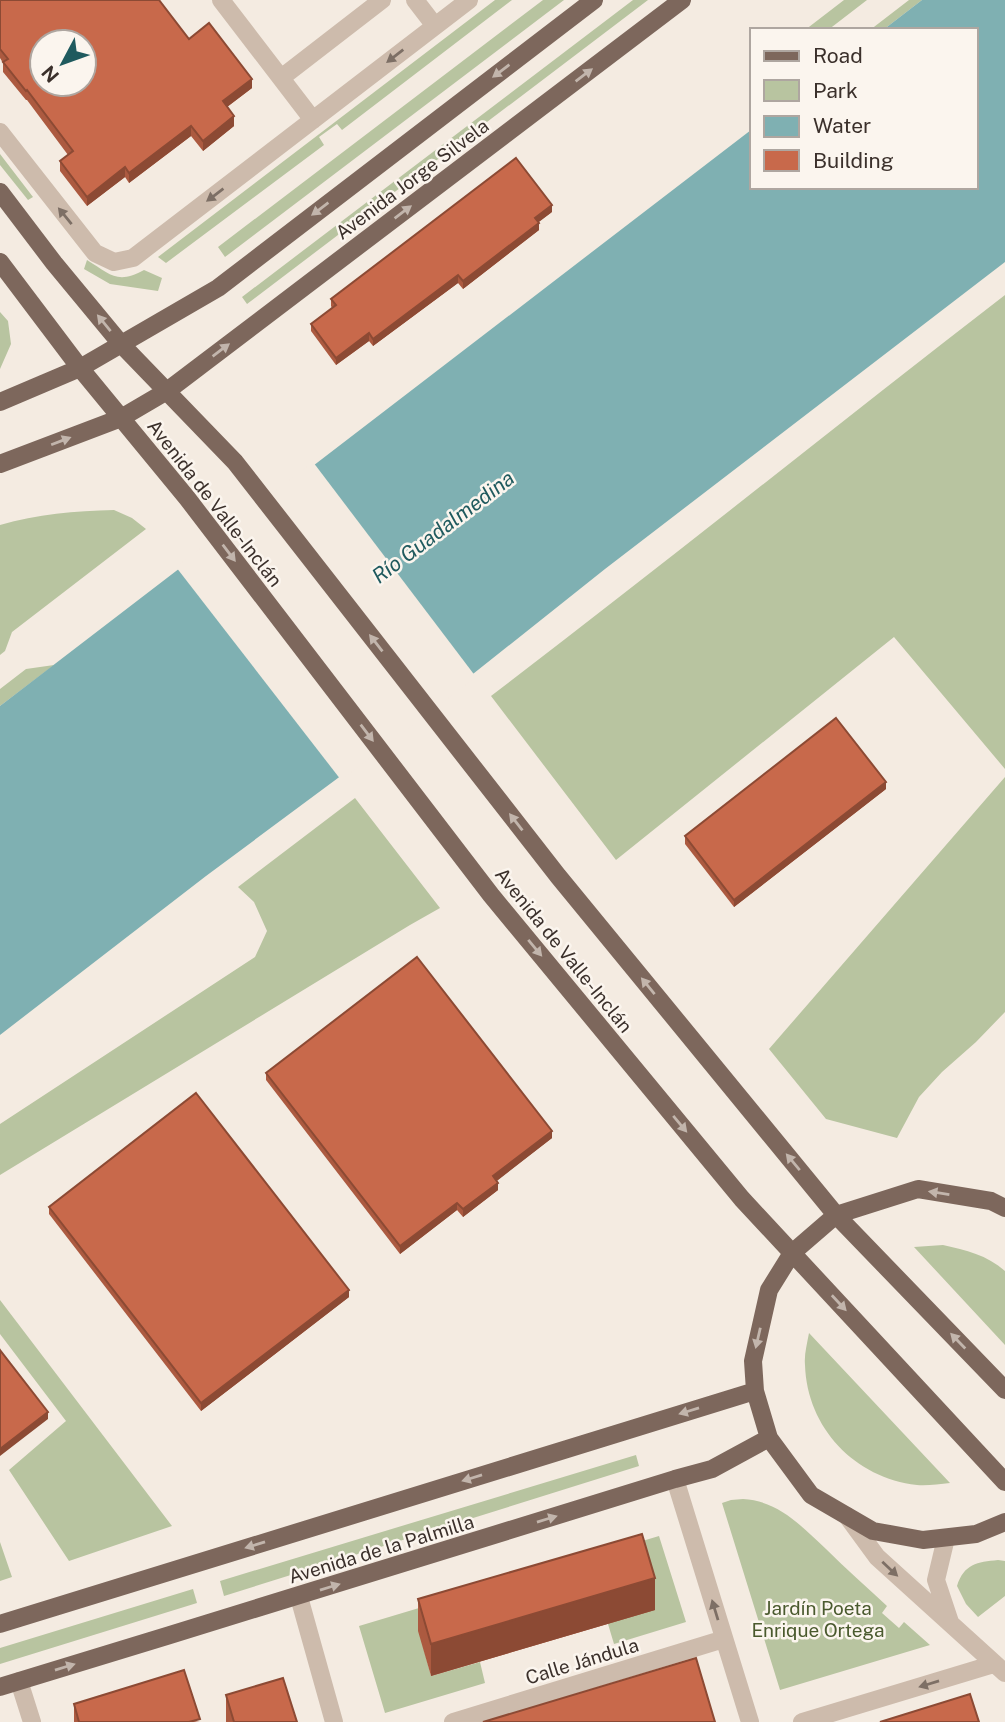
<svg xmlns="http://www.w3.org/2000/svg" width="1005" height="1722" viewBox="0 0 1005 1722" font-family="'Public Sans',sans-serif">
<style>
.green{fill:#b8c4a0}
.water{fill:#7fb0b2}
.pier{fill:#f4ebe1}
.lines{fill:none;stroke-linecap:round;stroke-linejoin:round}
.minor{stroke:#cdbbac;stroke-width:18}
.major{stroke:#7d675c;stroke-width:18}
.wall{fill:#ac5a40}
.shaded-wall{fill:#8c4a34}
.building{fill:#c8694b;stroke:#8c4a34;stroke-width:2;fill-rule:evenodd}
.oneway{fill:#7d6f65}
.oneway2{fill:#c2b5ac}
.labels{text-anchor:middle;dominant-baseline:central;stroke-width:5;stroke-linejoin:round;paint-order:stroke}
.street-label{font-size:19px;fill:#3b302b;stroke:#fbf5ee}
.park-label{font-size:19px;fill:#4a5a2e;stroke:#fbf5ee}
.water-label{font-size:21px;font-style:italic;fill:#1f5a5e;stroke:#fbf5ee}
</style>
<rect width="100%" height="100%" fill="#f4ebe1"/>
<path class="green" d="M495 0H512L342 130 337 124 319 137 324 145 166 263 158 257Z
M543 0H564L225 257 218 247Z
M633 0H648L247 304 242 297Z
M844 0H867L828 30H805Z
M909 0H922L883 30H870Z
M0 154 33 197 28 200 0 165Z
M87 260C110 274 117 285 144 270L162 278 158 291 110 284 84 269Z
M1005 295V769L894 637 616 860 491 696C664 564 833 428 1005 295Z
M0 312 8 321 11 344 0 369Z
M114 510 132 518 146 529 12 632 5 651 0 655V525C37 514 75 511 114 510Z
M54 665 0 706V689L26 669Z
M1005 777V1012L976 1042 942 1072 919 1097 897 1138 826 1119 769 1049Z
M355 798 440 908 410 925 0 1175V1124L255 957 267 931 254 902 238 887Z
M943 1245C966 1250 987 1255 1005 1271V1345L914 1247Z
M0 1300 172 1526 69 1561 9 1470 66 1421 0 1334Z
M809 1333 950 1483C939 1484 927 1486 917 1485 855 1478 807 1428 805 1365 804 1355 807 1344 809 1333Z
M636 1455 639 1466 224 1596 220 1581Z
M743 1499C779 1501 801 1526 826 1549 846 1569 867 1587 887 1606L882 1613 899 1628 904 1622 930 1645 780 1690 722 1503 731 1500Z
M659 1536 686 1622 614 1644 608 1624 419 1631 431 1676 480 1662 485 1683 385 1713 359 1626Z
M0 1542 12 1577 0 1581Z
M998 1560 1005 1561V1596L978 1617 966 1604 957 1586C964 1564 977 1562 998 1560Z
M193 1589 197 1603 0 1664V1648Z"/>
<path class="water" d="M922 0H1005V262L605 569 400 732 206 876 0 1035V706L751 130V187H975V30H883Z"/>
<path class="pier" d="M313 462 476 677 341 780 176 567Z"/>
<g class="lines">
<path class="minor" d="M221 0 313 120
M415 0 435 26
M281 78 382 0
M0 132 95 253 114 262 133 258 469 0
M675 1479 750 1722
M847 1516 877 1557 1005 1673
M946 1538 936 1580 950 1622
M299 1597 334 1722
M19 1681 32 1722
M453 1722 724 1639
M802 1722 994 1664"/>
<path class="major" d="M0 192 54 263 121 344 235 462 558 876 836 1215 1005 1390
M0 262 80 368 187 498 491 895 742 1199 1005 1482
M0 402 80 368 218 288 594 0
M0 464 121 418 167 391 682 0
M1005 1208 991 1201 918 1189 836 1215 792 1253 769 1290 753 1361 755 1391 769 1438 811 1495 873 1531 923 1540 976 1534 1005 1522
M0 1624 755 1391
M0 1687C225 1618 450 1550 675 1479L712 1469 769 1438"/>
</g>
<path class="wall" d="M0 0 189 39 252 88 227 107 234 126 203 151 191 136 129 183 125 177 87 206 60 171V161L68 155 27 100H26L3 72V63L0 58Z
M552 212 538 222 539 230 463 289 458 283 373 346 369 341 336 365 311 331V324L332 308 331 306V299Z
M886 789 734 907 685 844V836Z
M266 1073 552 1138 496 1181 498 1190 463 1217 457 1210 400 1254 266 1080Z
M49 1207 349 1297 201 1411 49 1214Z
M418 1599 655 1610 431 1676 418 1631Z
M226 1695 297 1722H226Z
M74 1704 200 1722H74Z"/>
<path class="shaded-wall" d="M252 79V88L223 110V101Z
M234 116V126L203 151V141Z
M191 126V136L129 183V173Z
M125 167V177L87 206V197Z
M552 205V212L535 225V218Z
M539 223V230L463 289V281Z
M458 275V283L373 346V339Z
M369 333V341L336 365V358Z
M886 782V789L734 907V900Z
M552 1131V1138L493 1184V1176Z
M498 1183V1190L463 1217V1209Z
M457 1203V1210L400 1254V1246Z
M349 1290V1297L201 1411V1403Z
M48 1412V1419L0 1456V1449Z
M655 1578V1610L431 1676V1644Z"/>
<path class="building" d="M0 0H159L189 39 209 23 252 79 223 101 234 116 203 141 191 126 129 173 125 167 87 197 60 161 73 151 27 90 26 91 3 62 8 59 0 49ZM42 42H84V84H42Z
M516 158 552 205 535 218 539 223 463 281 458 275 373 339 369 333 336 358 311 324 336 305 331 299Z
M836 718 886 782 734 900 685 836Z
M417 957 552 1131 493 1176 498 1183 463 1209 457 1203 400 1246 266 1073Z
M196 1093 349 1290 201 1403 49 1207Z
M0 1350 48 1412 0 1449Z
M642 1534 655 1578 431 1644 418 1599Z
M696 1658 715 1722H483Z
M184 1670 200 1719 189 1722H79L74 1704Z
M283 1678 297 1722H234L226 1695Z
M970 1694 979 1722H880Z"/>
<defs><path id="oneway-solid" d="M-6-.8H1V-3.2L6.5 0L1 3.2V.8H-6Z" transform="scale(1.75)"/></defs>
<g class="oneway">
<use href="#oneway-solid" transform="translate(395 56) rotate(142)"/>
<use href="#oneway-solid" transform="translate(215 195) rotate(143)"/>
<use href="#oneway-solid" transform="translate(65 216) rotate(-129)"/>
<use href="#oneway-solid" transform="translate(890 1569) rotate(43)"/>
<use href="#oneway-solid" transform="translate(715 1610) rotate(-107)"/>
<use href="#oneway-solid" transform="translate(929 1684) rotate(163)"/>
</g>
<g class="oneway2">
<use href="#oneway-solid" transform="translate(501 71) rotate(143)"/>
<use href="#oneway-solid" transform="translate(584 75) rotate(-37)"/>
<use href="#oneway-solid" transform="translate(320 209) rotate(143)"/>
<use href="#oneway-solid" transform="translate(403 212) rotate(-37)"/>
<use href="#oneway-solid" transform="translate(104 323) rotate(-129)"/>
<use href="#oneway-solid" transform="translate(221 350) rotate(-37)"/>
<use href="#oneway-solid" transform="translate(61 441) rotate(-21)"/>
<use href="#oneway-solid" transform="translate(229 553) rotate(53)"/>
<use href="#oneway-solid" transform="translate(376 643) rotate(-128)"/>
<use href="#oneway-solid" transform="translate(367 733) rotate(53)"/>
<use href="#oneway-solid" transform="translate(516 822) rotate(-128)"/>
<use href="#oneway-solid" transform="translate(535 948) rotate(50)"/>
<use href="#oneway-solid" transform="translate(648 986) rotate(-129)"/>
<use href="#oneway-solid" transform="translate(680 1124) rotate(50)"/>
<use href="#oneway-solid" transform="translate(793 1162) rotate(-130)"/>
<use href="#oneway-solid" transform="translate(939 1193) rotate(-171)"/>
<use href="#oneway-solid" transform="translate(839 1303) rotate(47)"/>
<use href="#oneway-solid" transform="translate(758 1338) rotate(103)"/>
<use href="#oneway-solid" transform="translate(958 1341) rotate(-134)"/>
<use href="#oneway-solid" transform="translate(689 1411) rotate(163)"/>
<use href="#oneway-solid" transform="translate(472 1478) rotate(163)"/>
<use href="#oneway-solid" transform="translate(547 1519) rotate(-17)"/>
<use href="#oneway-solid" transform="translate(255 1545) rotate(163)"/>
<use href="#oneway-solid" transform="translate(330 1587) rotate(-17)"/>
<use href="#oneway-solid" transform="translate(65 1667) rotate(-17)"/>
</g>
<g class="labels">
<g class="street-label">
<text transform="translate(412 179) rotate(-37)">Avenida Jorge Silvela</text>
<text transform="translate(215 503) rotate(52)">Avenida de Valle-Inclán</text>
<text transform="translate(564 950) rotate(51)">Avenida de Valle-Inclán</text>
<text transform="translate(381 1549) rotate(-17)">Avenida de la Palmilla</text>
<text transform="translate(582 1661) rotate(-17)">Calle Jándula</text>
</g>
<g class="park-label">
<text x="818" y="1608">Jardín Poeta<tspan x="818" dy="22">Enrique Ortega</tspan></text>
</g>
<g class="water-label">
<text transform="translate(443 527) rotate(-37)">Río Guadalmedina</text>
</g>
</g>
<rect x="750" y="28" width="228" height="161" fill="#fbf5ee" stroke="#aea6a0" stroke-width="2"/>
<rect x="764" y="51" width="35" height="10" fill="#7d675c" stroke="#aea6a0" stroke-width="2"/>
<text x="813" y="63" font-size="21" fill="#3b302b">Road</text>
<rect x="764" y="80" width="35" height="21" fill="#b8c4a0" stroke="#aea6a0" stroke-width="2"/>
<text x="813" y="98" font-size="21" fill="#3b302b">Park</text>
<rect x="764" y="116" width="35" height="21" fill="#7fb0b2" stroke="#aea6a0" stroke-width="2"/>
<text x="813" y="133" font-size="21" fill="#3b302b">Water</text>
<rect x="764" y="150" width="35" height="21" fill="#c8694b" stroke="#aea6a0" stroke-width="2"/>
<text x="813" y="168" font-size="21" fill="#3b302b">Building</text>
<g transform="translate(63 63) rotate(229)"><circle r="33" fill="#fbf5ee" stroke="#aea6a0" stroke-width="2"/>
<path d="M0-5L12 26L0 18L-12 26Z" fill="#1f5a5e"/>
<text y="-10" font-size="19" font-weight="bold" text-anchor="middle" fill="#3b302b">N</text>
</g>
</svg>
